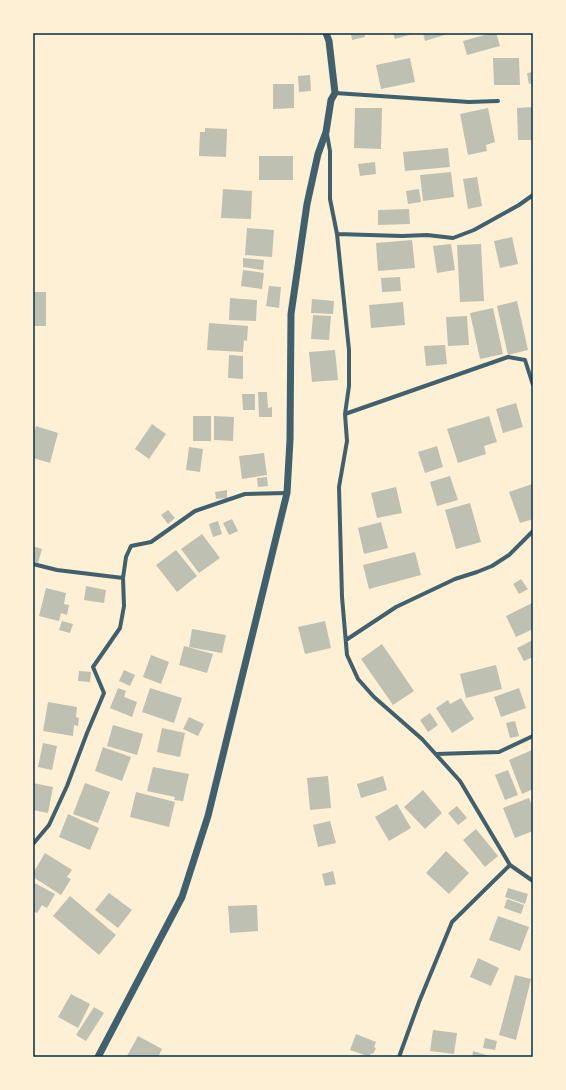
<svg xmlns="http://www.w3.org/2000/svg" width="566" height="1090" viewBox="0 0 566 1090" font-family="'PT Sans',sans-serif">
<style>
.building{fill:#bec0b2}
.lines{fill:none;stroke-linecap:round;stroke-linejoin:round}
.minor{stroke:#3f606c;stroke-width:4}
.tertiary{stroke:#3f606c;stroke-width:7}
.neatline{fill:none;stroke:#003049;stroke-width:1.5}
</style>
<rect width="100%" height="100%" fill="#fdf0d5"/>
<path class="building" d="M351 33H364L365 37 352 40Z
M393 33H415L395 39Z
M423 33H451L425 41Z
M492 33H496L500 46 467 55 463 41Z
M410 58 415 82 381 89 376 65Z
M493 58H519L520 85H494Z
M533 72V83L529 84 527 73Z
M310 75 311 91 299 92 298 76Z
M273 84H294V108L273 109Z
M533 107V140H518L517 108Z
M355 108H382L381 149 354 148Z
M488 108 495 142 486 145 487 151 468 155 460 114Z
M205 128 227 129 226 157 199 156 200 132H205Z
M448 148 450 167 405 171 403 152Z
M259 156H293V180H259Z
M375 162 376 174 360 176 358 164Z
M451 172 454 197 423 201 420 175Z
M477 177 482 206 468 209 463 179Z
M223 189 252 191 251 219 221 218Z
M419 189 421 202 408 204 406 191Z
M409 209 410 224 378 225V210Z
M247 228 274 230 272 257 245 255Z
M512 237 518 264 500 268 494 241Z
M412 240 415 268 378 271 376 243Z
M451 244 455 270 437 273 433 246Z
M481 244 484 301 460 302 457 245Z
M243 258 264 260 263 270 243 267Z
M243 270 264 273 262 289 241 286Z
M400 277 401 291 382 292 381 278Z
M269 286 281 287 279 308 266 306Z
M33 292H46V326H33Z
M230 298 257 300 256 321 229 320Z
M312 299 334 301 333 314 311 313Z
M517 301 528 350 508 355 497 306Z
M403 302 405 325 371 328 369 305Z
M493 308 503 354 480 359 470 313Z
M313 315 331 316 329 340 311 339Z
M467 316 469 345 448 346 446 317Z
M209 323 248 326 247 341 244 340 243 352 207 350Z
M445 345 447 364 426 366 424 346Z
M335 350 338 380 312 382 309 352Z
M229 355 243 356V379L228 378Z
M258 392H267L268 408 272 407V417H259Z
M242 394H255V410H243Z
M516 403 523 427 503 433 496 409Z
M193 416H211V441H193Z
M214 416 234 417 233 441 214 440Z
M489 416 497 442 484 446 486 454 458 463 447 429Z
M152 424 166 434 149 459 135 449Z
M36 426 58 433 50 463 33 458V438Z
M437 446 443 467 425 473 418 452Z
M189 447 203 449 200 472 186 470Z
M264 453 267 475 242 479 239 456Z
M450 476 458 500 437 506 430 482Z
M267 477 268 486 258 487 257 478Z
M532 484 533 519 520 523 509 492Z
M396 487 402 513 377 518 371 493Z
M227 490V498L216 499 215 492Z
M470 503 481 542 456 549 445 510Z
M168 510 175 518 168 524 161 515Z
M232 519 238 531 229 535 223 523Z
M218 521 222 534 213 537 209 524Z
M381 522 388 548 364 554 358 528Z
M202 534 220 558 199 573 181 549Z
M33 546 42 549 38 563 33 561Z
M176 550 197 576 177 592 156 565Z
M415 552 421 575 369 589 363 565Z
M521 579 528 589 519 594 513 584Z
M86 586 106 590 104 603 84 600Z
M46 588 66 593 64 604 69 605 67 615 61 613 59 621 39 616Z
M532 603 533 629 516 637 506 616Z
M62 621 73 624 70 633 59 630Z
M325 621 331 648 305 654 298 627Z
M192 629 226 635 222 653 189 647Z
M533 640V657L524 661 517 648Z
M382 644 414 691 393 705 361 659Z
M184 646 213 654 207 673 179 665Z
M151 655 169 662 161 684 143 677Z
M496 665 502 689 466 698 460 674Z
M124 670 135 675 130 686 119 681Z
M79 671 91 672 90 682 78 681Z
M118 688 126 691 124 697 137 702 132 717 110 708Z
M150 688 182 698 174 723 142 712Z
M519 688 526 708 501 717 494 697Z
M461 698 474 719 452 733 436 708 448 700 450 704Z
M48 702 77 707 76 717 79 718 78 726 74 725 73 736 43 731Z
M430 713 438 725 428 732 420 720Z
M189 717 204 724 198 736 183 729Z
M515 721 519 736 510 738 506 723Z
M113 725 143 734 137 755 107 746Z
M162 728 185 733 180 757 157 752Z
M43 743 57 746 52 770 38 767Z
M103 747 131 757 122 781 95 771Z
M532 750 533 754V789L522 794 509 760Z
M153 767 189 774 183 801 174 800 175 797 147 791Z
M508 770 518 795 505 800 495 775Z
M328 776 331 808 310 810 307 778Z
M383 776 387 790 361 798 357 784Z
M33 783 53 787 48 813 33 810Z
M85 783 110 792 98 823 73 814Z
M423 790 442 813 425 829 404 807Z
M136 792 175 802 169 827 130 817Z
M529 798 533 808V831L515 838 503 808Z
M397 804 411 828 389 841 375 817Z
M457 806 467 818 458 825 448 813Z
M68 814 99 828 90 850 59 837Z
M330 821 336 843 318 847 313 825Z
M476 829 498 856 485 867 463 840Z
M446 851 469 873 449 894 426 873Z
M45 853 72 870 67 877 71 879 61 895 33 877V873Z
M333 871 336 884 325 886 322 874Z
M33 882 55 894 47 908 42 905 37 913 33 911Z
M508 888 528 894 525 904 505 897Z
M109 893 132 910 118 928 95 910Z
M70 896 116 935 99 955 53 916Z
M507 899 524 905 521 914 504 908Z
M257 905 258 931 230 933 228 906Z
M498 916 529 927 520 951 489 940Z
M478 958 499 968 491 986 470 977Z
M515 975 531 979 516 1040 499 1035Z
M71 994 90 1004 78 1028 58 1017Z
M94 1007 104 1013 86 1041 76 1035Z
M433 1030 457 1033 454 1054 430 1051Z
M356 1034 376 1042 374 1047 376 1048 373 1054 371 1053 370 1057 350 1050Z
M138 1036 162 1049 158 1057 127 1056Z
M485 1038 497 1041 495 1050 483 1048Z
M473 1051 493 1057H472Z"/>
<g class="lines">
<path class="minor" d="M335 93 469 102 498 101
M327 134 330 151V199L337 234 349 350V386L345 414 347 441 339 487 342 597 347 655 358 679 374 697 422 739 460 781 510 865 452 922 419 1002 399 1057
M337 234 402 236 427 235 453 238 474 230 519 205 533 195
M345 414 508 357 525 360 533 385
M33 564 57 570 123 578
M346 640 396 607 455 579 477 572 492 566 509 555 533 531
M437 754 499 752 533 736
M33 844 49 825 67 786 87 733 104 693 93 667 120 628 124 606 123 578 126 557 131 546 151 542 195 511 245 494 287 493
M510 865 533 881"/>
<path class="tertiary" d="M98 1057 182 897 208 816 287 493 290 440 291 314 307 204 318 154 326 132 331 100 335 93 329 41 326 33"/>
</g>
<rect width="566" height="1090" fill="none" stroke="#fdf0d5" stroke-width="68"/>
<rect x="34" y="34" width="498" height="1022" class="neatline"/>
</svg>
